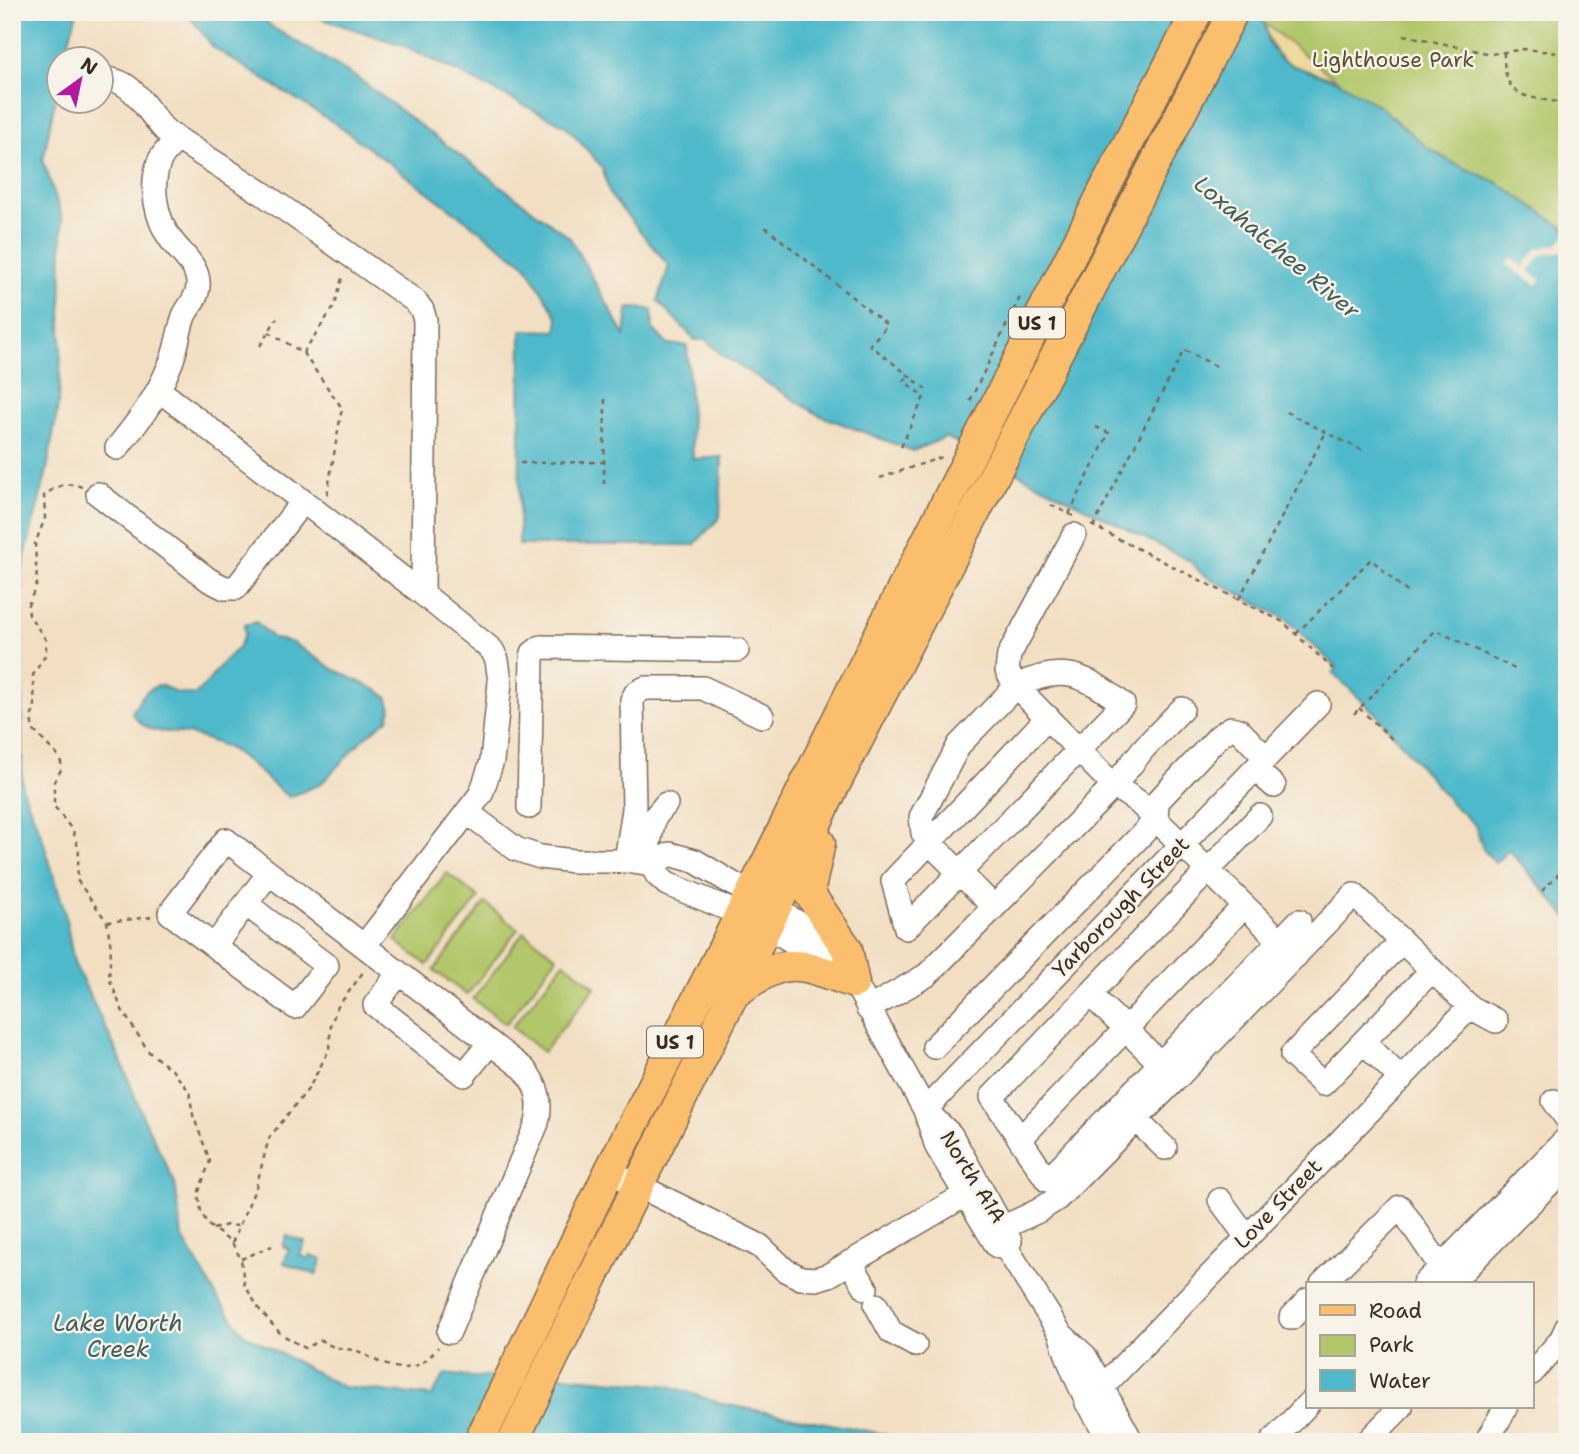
<svg xmlns="http://www.w3.org/2000/svg" width="1579" height="1454" viewBox="0 0 1579 1454" font-family="'Shantell Sans',sans-serif">
<style>
.green{fill:#b2c76b;stroke:#767844;stroke-width:2}
.sand{fill:#eeda9e;stroke:#94825e;stroke-width:2}
.water{fill:#4eb9cb;stroke:#447274;stroke-width:2}
.pier{fill:#f2dfc3}
.lines{fill:none;stroke-linecap:round;stroke-linejoin:round}
.minor-casing{stroke:#7b6958;stroke-width:26}
.major-casing{stroke:#7b6958;stroke-width:33}
.path{stroke:#7b6958;stroke-width:2.5;stroke-dasharray:5 5;stroke-linecap:butt}
.minor{stroke:#fff;stroke-width:23}
.major{stroke:#fabe6d;stroke-width:30}
.labels{text-anchor:middle;dominant-baseline:central;stroke-width:5;stroke-linejoin:round;paint-order:stroke}
.shield{fill:#f7f3e8;stroke:#73665b;stroke-width:2}
.shield-label{font-size:19px;font-weight:bold;fill:#3b2a1e}
.park-label{font-size:21px;fill:#595131;stroke:#f7f3e8}
.street-label{font-size:21px;fill:#3b2a1e;stroke:#f7f3e8}
.water-label{font-size:23px;font-style:italic;fill:#425c5b;stroke:#f7f3e8}
</style>
<rect width="100%" height="100%" fill="#f7f3e8"/>
<filter id="ink" filterUnits="userSpaceOnUse"><feTurbulence type="fractalNoise" baseFrequency=".0143" numOctaves="2"/><feDisplacementMap in="SourceGraphic" scale="14" xChannelSelector="R" yChannelSelector="G"/><feConvolveMatrix kernelMatrix="1 2 1 2 8 2 1 2 1" color-interpolation-filters="sRGB"/></filter>
<filter id="wash" filterUnits="userSpaceOnUse"><feTurbulence type="fractalNoise" baseFrequency=".00686" numOctaves="4" result="noise"/><feDisplacementMap in="SourceGraphic" scale="28" xChannelSelector="R" yChannelSelector="G"/><feGaussianBlur stdDeviation="1.57" result="paint"/><feColorMatrix in="noise" values="0 0 0 0 0 0 0 0 0 0 0 0 0 0 0 0 0 1.4 0 .05"/><feComposite in="paint" operator="in"/></filter>
<g filter="url(#wash)">
<rect width="100%" height="100%" fill="#f2dfc3"/>
<path class="green" d="M1255 12H1567V230L1498 183 1455 164 1425 146 1383 109 1338 81 1265 24Z
M447 873 479 898 427 965 395 940Z
M485 903 518 929 467 995 434 970Z
M524 932 557 957 506 1024 473 999Z
M564 962 595 987 543 1052 512 1027Z"/>
<path class="sand" d="M1265 24 1338 81C1302 67 1271 69 1265 24Z"/>
<path class="water" d="M12 12H77L64 59 60 60 59 81 43 160 62 217 61 352 59 400 47 470 21 572 22 788 42 837 64 909 74 963 119 1056 143 1117 175 1183 182 1237 217 1297 244 1334 343 1387 432 1396 445 1374 472 1377 563 1376 670 1386 722 1404 884 1434 894 1442H12Z
M186 12 259 13 272 27 356 77 570 238 625 336 628 308 652 309 653 329 667 344 687 346 693 459 722 457 720 517 694 545H519L521 330 556 331 558 318 526 265 339 126 214 48Z
M308 12H1255L1265 24 1268 42 1279 58 1294 66 1338 81 1383 109 1425 146 1455 164 1498 183 1567 230V917L1509 850 1495 863 1483 849 1475 825 1451 803 1379 717 1333 673 1337 668 1286 619 1202 574 1190 561 946 437 913 451 819 415 723 356 706 340H695L658 301 669 266 610 195 602 167 566 126 405 46 320 18Z
M256 622 273 638 293 643 333 669 379 691 387 697 391 708 388 719 363 739 321 784 289 797C268 783 250 759 228 748 217 743 203 738 191 735 166 729 149 738 132 713 139 699 145 689 161 685L177 693 194 695 206 684 224 661 238 648 245 634 244 625Z
M287 1236 305 1242 300 1255 309 1259 311 1255 322 1259 316 1275 284 1263 289 1249 283 1246Z"/>
<path class="pier" d="M1567 233V243L1562 251 1541 255 1529 271 1541 280 1537 285 1507 265 1511 259 1523 267 1537 249 1558 244Z"/>
</g>
<g filter="url(#ink)">
<g class="lines">
<defs>
<path id="minor" d="M102 79C107 79 114 80 119 82 139 90 151 118 167 132L262 193 415 301 422 310 425 320 423 594 492 650 497 660 500 682 492 761 481 794 364 946 524 1069C538 1086 542 1102 537 1123L449 1332
M159 390 423 594
M117 448C137 423 157 398 169 367 177 351 178 332 184 316 189 305 197 299 198 287 200 267 183 256 172 241 156 220 149 185 160 160 164 151 171 146 178 139
M98 494 209 580 225 588H236L303 501
M1048 717 893 881 906 928 1123 704C1084 674 1063 664 1016 686L1007 671 1009 655 1074 535
M1255 769 1274 786
M529 807 532 658 533 653 541 647 737 650
M467 812 516 849 540 857 574 861H626L652 865 670 854 695 861 827 940 839 954 925 1110 937 1147 997 1246 1007 1249 1060 1333 1085 1356 1132 1442
M1260 816 992 1097 1047 1180 1299 921
M626 861 634 809 632 700 636 693 645 688H703L762 716
M645 864 654 818 666 804
M652 865 657 875 667 884C725 907 787 932 837 971
M246 904 327 966 295 1007 170 913 226 840 364 946
M994 907 929 842 923 833 921 817 959 745 1016 686 1114 786 1137 801 1296 956
M1402 941 1292 1055 1323 1084 1432 970
M214 946 269 873
M399 973 375 1005 464 1075 490 1043
M868 1009 927 975 1114 786 1144 748 1182 709
M1364 1042 1401 1079
M934 1047 1156 820 1157 802 1219 736 1231 728 1239 730 1266 758
M1176 1079 1354 895 1470 1007 1496 1021
M1554 1101 1567 1119
M925 1110 1318 704
M927 1112 951 1135 1010 1241
M1136 1120 1165 1148
M1020 1139 1244 906
M625 1179 760 1246 785 1270 801 1278 816 1279 829 1275 965 1195
M1220 1200 1246 1236
M1004 1227 1038 1211 1058 1198 1176 1079 1091 995
M850 1262 866 1288
M1322 1284 1400 1207 1441 1267
M1424 1284 1567 1138
M1450 1284 1553 1180 1567 1169
M876 1305 891 1332 915 1345
M1291 1318 1308 1300
M1060 1333C1072 1374 1088 1405 1111 1442
M1532 1373 1561 1340 1567 1327
M1087 1403 1470 1007
M1272 1442 1308 1404
M1367 1442 1401 1407
M1486 1442 1506 1407"/>
<path id="major" d="M820 843 809 893 847 949 854 983
M735 993C787 955 796 962 854 983
M479 1442 610 1170 757 882 872 649 1120 159 1197 12
M513 1442C616 1223 730 1009 832 790L1233 12"/>
</defs>
<use href="#minor" class="minor-casing"/>
<use href="#major" class="major-casing"/>
<path class="path" d="M1404 35 1491 54 1525 49 1567 54
M1504 52C1503 103 1528 95 1567 104
M765 227 887 325 870 345 926 389
M269 332 303 353 342 408 327 495
M260 346 277 318
M303 353 335 305 343 274
M970 401 1020 297
M1286 412 1365 452
M901 447 924 397 904 381 909 375
M520 463 604 462
M880 478 942 457
M604 484 605 399
M82 487C68 481 55 486 44 496L45 518 35 544 37 584 28 605 29 615 46 640V654L33 675 35 707 31 718 33 730 60 758 62 768 54 782V806L73 831 79 850 77 880 107 922 111 948 109 978 122 1010 149 1052 173 1071 189 1091 193 1115 210 1161 198 1194 201 1211 207 1224 232 1243 241 1259 244 1284 261 1312 281 1334 305 1348 322 1340C336 1351 342 1347 357 1351 364 1353 370 1358 377 1361 403 1373 421 1370 438 1347
M1051 505 1073 516
M1069 514 1109 433 1096 427
M1091 525 1283 622 1333 669
M1093 527 1184 350 1218 367
M1239 599 1326 432
M1296 634 1371 559 1407 592
M1359 708 1395 742
M1354 714 1436 630 1519 671
M1542 891 1567 866
M107 922 151 917
M213 1229 227 1225 239 1226
M232 1243 256 1187 269 1138 309 1088 329 1050 331 1024 337 1008 364 971
M241 1259 272 1246"/>
<use href="#minor" class="minor"/>
<use href="#major" class="major"/>
</g>
</g>
<g class="labels">
<g class="shield">
<rect x="1009" y="307.5" width="56" height="31" rx="5"/>
<rect x="647" y="1026.5" width="56" height="31" rx="5"/>
</g>
<g class="shield-label">
<text x="1037" y="323">US 1</text>
<text x="675" y="1042">US 1</text>
</g>
<g class="park-label">
<text x="1393" y="60">Lighthouse Park</text>
</g>
<g class="street-label">
<text transform="translate(1121 907) rotate(-46)">Yarborough Street</text>
<text transform="translate(973 1177) rotate(58)">North A1A</text>
<text transform="translate(1278 1204) rotate(-46)">Love Street</text>
</g>
<g class="water-label">
<text transform="translate(1277 247) rotate(40)">Loxahatchee River</text>
<text x="118" y="1323">Lake Worth<tspan x="118" dy="26">Creek</tspan></text>
</g>
</g>
<rect width="1579" height="1454" fill="none" stroke="#f7f3e8" stroke-width="42"/>
<rect x="1306" y="1282" width="228" height="126" fill="#f7f3e8" stroke="#aca397" stroke-width="2"/>
<rect x="1320" y="1305" width="35" height="10" fill="#fabe6d" stroke="#aca397" stroke-width="2"/>
<text x="1369" y="1318" font-size="21" fill="#3b2a1e">Road</text>
<rect x="1320" y="1335" width="35" height="21" fill="#b2c76b" stroke="#aca397" stroke-width="2"/>
<text x="1369" y="1352" font-size="21" fill="#3b2a1e">Park</text>
<rect x="1320" y="1370" width="35" height="21" fill="#4eb9cb" stroke="#aca397" stroke-width="2"/>
<text x="1369" y="1388" font-size="21" fill="#3b2a1e">Water</text>
<g transform="translate(80 80) rotate(33)"><circle r="33" fill="#f7f3e8" stroke="#aca397" stroke-width="2"/>
<path d="M0-5L12 26L0 18L-12 26Z" fill="#b5179e"/>
<text y="-10" font-size="19" font-weight="bold" text-anchor="middle" fill="#3b2a1e">N</text>
</g>
</svg>
